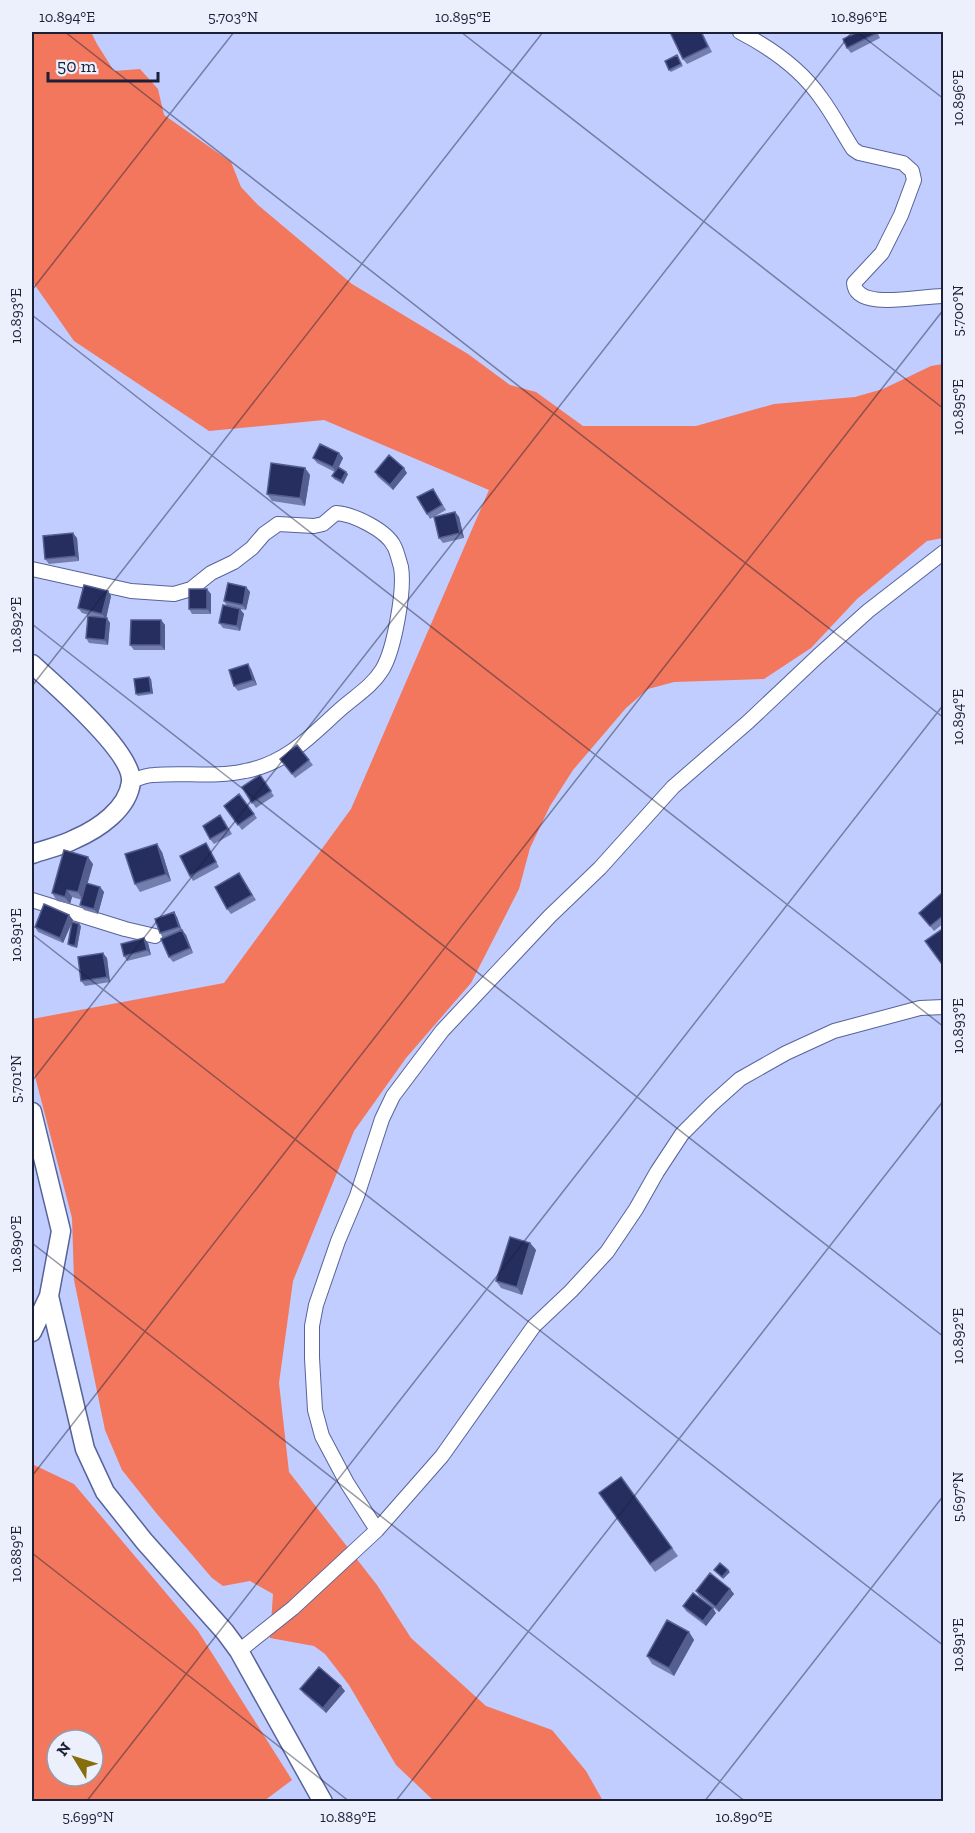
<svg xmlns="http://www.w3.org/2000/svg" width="975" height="1833" viewBox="0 0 975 1833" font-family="'Zilla Slab',serif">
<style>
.forest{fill:#f2775d;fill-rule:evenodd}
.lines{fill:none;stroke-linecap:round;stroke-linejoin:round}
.minor-casing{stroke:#576399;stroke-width:16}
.tertiary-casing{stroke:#576399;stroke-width:21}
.minor{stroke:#fff;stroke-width:14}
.tertiary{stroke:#fff;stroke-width:18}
.wall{fill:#737eaf}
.shaded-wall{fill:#545e8f}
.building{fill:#262e60;stroke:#545e8f;stroke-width:1.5}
.ticks{fill:none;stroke:#1b2037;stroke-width:1.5;stroke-opacity:0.45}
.neatline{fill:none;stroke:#1b2037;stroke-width:2}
.ticks-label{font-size:15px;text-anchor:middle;fill:#1b2037}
</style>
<rect width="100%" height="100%" fill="#c0cdfe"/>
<path class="forest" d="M32 32H91L97 44 114 71 140 69 158 89 164 115 231 162 241 187 258 205 352 284 468 354 510 385 536 392 583 426H696L774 404 855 397 883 389 931 366 943 364V538L927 541 857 599 811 648 764 679 674 682 648 689 626 708 573 770 550 806 530 848 519 889 471 983 406 1058 354 1131 293 1281 279 1383 289 1472 377 1585 411 1638 486 1706 552 1730 586 1771 603 1801H434L396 1765 349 1685 325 1654 314 1646 270 1638 273 1594 250 1581 223 1586 212 1578 157 1514 122 1470 105 1430 74 1280 72 1218 32 1065V1019L224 983 351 809 489 490 324 420 209 431 74 341 32 281Z
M32 1464 74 1484 198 1631 292 1780 264 1801H32ZM57 1740H93V1776H57Z"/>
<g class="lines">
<defs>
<path id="minor" d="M740 32C771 48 801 69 821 98 833 114 842 132 853 149L859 153 903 163 912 171 914 180 901 215 882 253 854 283C856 312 923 295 944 296
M32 569 131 591 174 594 191 589 211 573 234 562 252 548 264 534 278 524 314 526 323 524 336 513C353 514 386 530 394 546 397 551 399 561 401 567 405 590 394 651 382 670 372 686 357 695 343 707 311 735 288 763 245 771 215 778 184 772 154 775 146 775 139 778 132 781
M32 900 125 929 155 936
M377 1530 347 1483 322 1436 315 1410 312 1358V1326L316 1305 338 1241 357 1196 382 1119 393 1096 442 1031 550 916 600 868 673 787 748 722 818 656 868 611 944 552
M239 1651 293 1608 377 1530 442 1456 534 1326 571 1291 607 1252 636 1209 657 1172 682 1134 712 1104 740 1079 786 1053 834 1031 920 1008 944 1007"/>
<path id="tertiary" d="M32 664C53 683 134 753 131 782 128 809 98 829 75 839 62 846 46 849 32 854
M32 1112 61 1231 49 1296 32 1332
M49 1296 85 1449 105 1492 144 1541 225 1632 239 1651 323 1802"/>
</defs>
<use href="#minor" class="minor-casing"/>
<use href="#tertiary" class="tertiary-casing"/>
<use href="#minor" class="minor"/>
<use href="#tertiary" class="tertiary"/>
</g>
<path class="wall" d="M702 32 712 52 687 64 683 59Z
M858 32H877L880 38 851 53 847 48Z
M678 57 683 66 671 72 669 70Z
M339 453 343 458 339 467 348 474 343 484 334 479 332 476 335 472 317 463 313 458Z
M305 468 310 475 305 506 272 501 267 494Z
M375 472 407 473 393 490 378 477Z
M433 489 446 510 430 519 427 514Z
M455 512 459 517 464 538 443 543 439 538Z
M77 538 79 561 49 564 45 559Z
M246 587 250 592 246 610 240 609 244 614 240 631 223 628 219 623 227 606 224 601Z
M108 591 111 596 106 618 110 623 108 645 89 643 86 638 99 618 82 613 78 608Z
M211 594V614H192L189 609Z
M161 620 165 625V650H134L130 645Z
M251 669 257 685 238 691 234 686Z
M151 679 153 694 138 696 136 694Z
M297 745 313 765 295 778 280 759Z
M260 775 274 796 256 808 242 787Z
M239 794 257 818 242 830 224 806Z
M224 820 232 834 214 844 210 839Z
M209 848 219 867 193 881 190 876Z
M162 852 171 881 140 892 135 884Z
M93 864 87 884 100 887 104 892 98 914 84 910 80 905 82 900 72 897 70 904 57 901 52 893Z
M239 873 256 900 231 914 227 909Z
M944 895V923L934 931 919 913Z
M69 915 73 920 63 943 38 932 35 927Z
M177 917 182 930 186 935 193 953 173 962 169 957 163 938 160 933Z
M81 926 77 948 70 946 68 944Z
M144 938 148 943 151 955 127 961 124 956Z
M107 958 110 982 85 986 81 981Z
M530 1243 536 1250 522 1295 501 1288 496 1281Z
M621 1477 678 1556 655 1572 599 1493Z
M730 1589 734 1594 719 1612 699 1596 696 1591Z
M683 1606 716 1613 706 1626 686 1611Z
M689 1632 694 1640 674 1676 652 1664 647 1656Z
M300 1689 345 1691 326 1713 304 1694Z"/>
<path class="shaded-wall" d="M339 453 343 458 336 472 333 467Z
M305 468 310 475 305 506 300 498Z
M404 468 407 473 393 490 390 485Z
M346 472 348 474 343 484 341 481Z
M455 512 459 517 464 538 460 533Z
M73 533 77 538 79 561 76 556Z
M246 587 250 592 246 610 243 605Z
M207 589 211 594V614L207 609Z
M108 591 111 596 106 619 102 614Z
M240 609 244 614 240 631 237 626Z
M107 618 110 623 108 645 105 640Z
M161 620 165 625V650L161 645Z
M248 664 251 669 257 685 253 680Z
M149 677 151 679 153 694 151 692Z
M157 844 162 852 171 881 166 874Z
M88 857 93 864 83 900 78 892Z
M100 887 104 892 98 914 94 909Z
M67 890 72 897 70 904 65 897Z
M174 912 177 917 182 932 179 927Z
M69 915 73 920 63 943 60 938Z
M79 924 81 926 77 948 75 946Z
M182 930 186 935 193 953 190 948Z
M144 938 148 943 151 955 147 950Z
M103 953 107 958 110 982 107 977Z
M530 1243 536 1250 522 1295 517 1287Z
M728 1570 730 1572 723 1579 722 1577Z
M730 1589 734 1594 719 1612 716 1607Z
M713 1608 716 1613 706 1626 703 1621Z
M689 1632 694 1640 674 1676 669 1668Z
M341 1686 345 1691 326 1713 323 1708Z"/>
<path class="building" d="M670 32H701L708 47 683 59Z
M858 32H876L877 33 847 48 843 39Z
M677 55 681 64 669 70 665 61Z
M320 444 339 453 333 467 313 458Z
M389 455 404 468 390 485 375 472Z
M271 463 305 468 300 498 267 494Z
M338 467 346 472 341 481 332 476Z
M433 489 442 505 427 514 417 497Z
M455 512 460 533 439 538 434 517Z
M73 533 76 556 45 559 43 536Z
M228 583 246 587 243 605 224 601Z
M84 585 108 591 102 614 78 608Z
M189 589H207V609H189Z
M223 605 240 609 237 626 219 623Z
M88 616 107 618 105 640 86 638Z
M131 620H161V645H130Z
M248 664 253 680 234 686 229 670Z
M149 677 151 692 136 694 134 679Z
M297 745 309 760 292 774 280 759Z
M260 775 271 791 252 803 242 787Z
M239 794 254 814 238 825 224 806Z
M220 815 228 829 210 839 203 826Z
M206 843 216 862 190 876 180 856Z
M157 844 166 874 135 884 125 854Z
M64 850 88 857 78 892 67 890 65 897 52 893Z
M239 873 252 895 227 909 215 887Z
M86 883 100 887 94 909 80 905Z
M942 893 944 895V915L930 926 919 913Z
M44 904 69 915 60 938 35 927Z
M174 912 179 927 160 933 155 919Z
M72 922 79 924 75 946 68 944Z
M944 928V967L925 941Z
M182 930 190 948 169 957 161 939Z
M144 938 147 950 124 956 121 944Z
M103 953 107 977 81 981 78 957Z
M510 1237 530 1243 517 1287 496 1281Z
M621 1477 672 1548 650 1564 599 1493Z
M720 1563 728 1570 722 1577 714 1570Z
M710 1573 730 1589 716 1607 696 1591Z
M693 1593 713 1608 703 1621 683 1606Z
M667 1620 689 1632 669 1668 647 1656Z
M319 1667 341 1686 323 1708 300 1689Z"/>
<path class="ticks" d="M65 32 944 718M461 32 944 409M857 32 944 99M32 290 234 32M32 315 944 1027M32 624 944 1337M32 686 543 32M32 934 944 1646M32 1081 852 32M32 1243 746 1802M32 1476 944 309M32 1553 350 1802M86 1802 944 704M395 1802 944 1100M704 1802 944 1495"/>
<rect width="975" height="1833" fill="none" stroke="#eceffc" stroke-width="66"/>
<g transform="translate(75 1758) rotate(308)"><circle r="28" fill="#eceffc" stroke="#989cad" stroke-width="1.5"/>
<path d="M0-4.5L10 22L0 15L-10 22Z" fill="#866e0d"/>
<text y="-9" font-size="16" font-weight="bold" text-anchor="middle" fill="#1b2037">N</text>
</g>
<path d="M48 72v9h110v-9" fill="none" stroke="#1b2037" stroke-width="3"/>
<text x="57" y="72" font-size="18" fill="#1b2037" stroke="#eceffc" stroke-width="4.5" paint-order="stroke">50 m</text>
<rect x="33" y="33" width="909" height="1767" class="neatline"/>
<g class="ticks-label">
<text x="67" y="22">10.894°E</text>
<text x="233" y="22">5.703°N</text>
<text x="463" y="22">10.895°E</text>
<text x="859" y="22">10.896°E</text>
<text transform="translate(958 98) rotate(-90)" y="5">10.896°E</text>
<text transform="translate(958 311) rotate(-90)" y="5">5.700°N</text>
<text transform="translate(16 316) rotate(-90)" y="5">10.893°E</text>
<text transform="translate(958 407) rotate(-90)" y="5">10.895°E</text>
<text transform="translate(16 625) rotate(-90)" y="5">10.892°E</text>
<text transform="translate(958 717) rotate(-90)" y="5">10.894°E</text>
<text transform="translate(16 935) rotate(-90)" y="5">10.891°E</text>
<text transform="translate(958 1026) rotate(-90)" y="5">10.893°E</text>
<text transform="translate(16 1079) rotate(-90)" y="5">5.701°N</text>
<text transform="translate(16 1244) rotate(-90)" y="5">10.890°E</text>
<text transform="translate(958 1336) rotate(-90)" y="5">10.892°E</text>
<text transform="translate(958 1497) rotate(-90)" y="5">5.697°N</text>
<text transform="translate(16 1554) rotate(-90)" y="5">10.889°E</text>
<text transform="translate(958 1645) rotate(-90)" y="5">10.891°E</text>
<text x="88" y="1822">5.699°N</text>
<text x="348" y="1822">10.889°E</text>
<text x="744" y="1822">10.890°E</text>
</g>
</svg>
